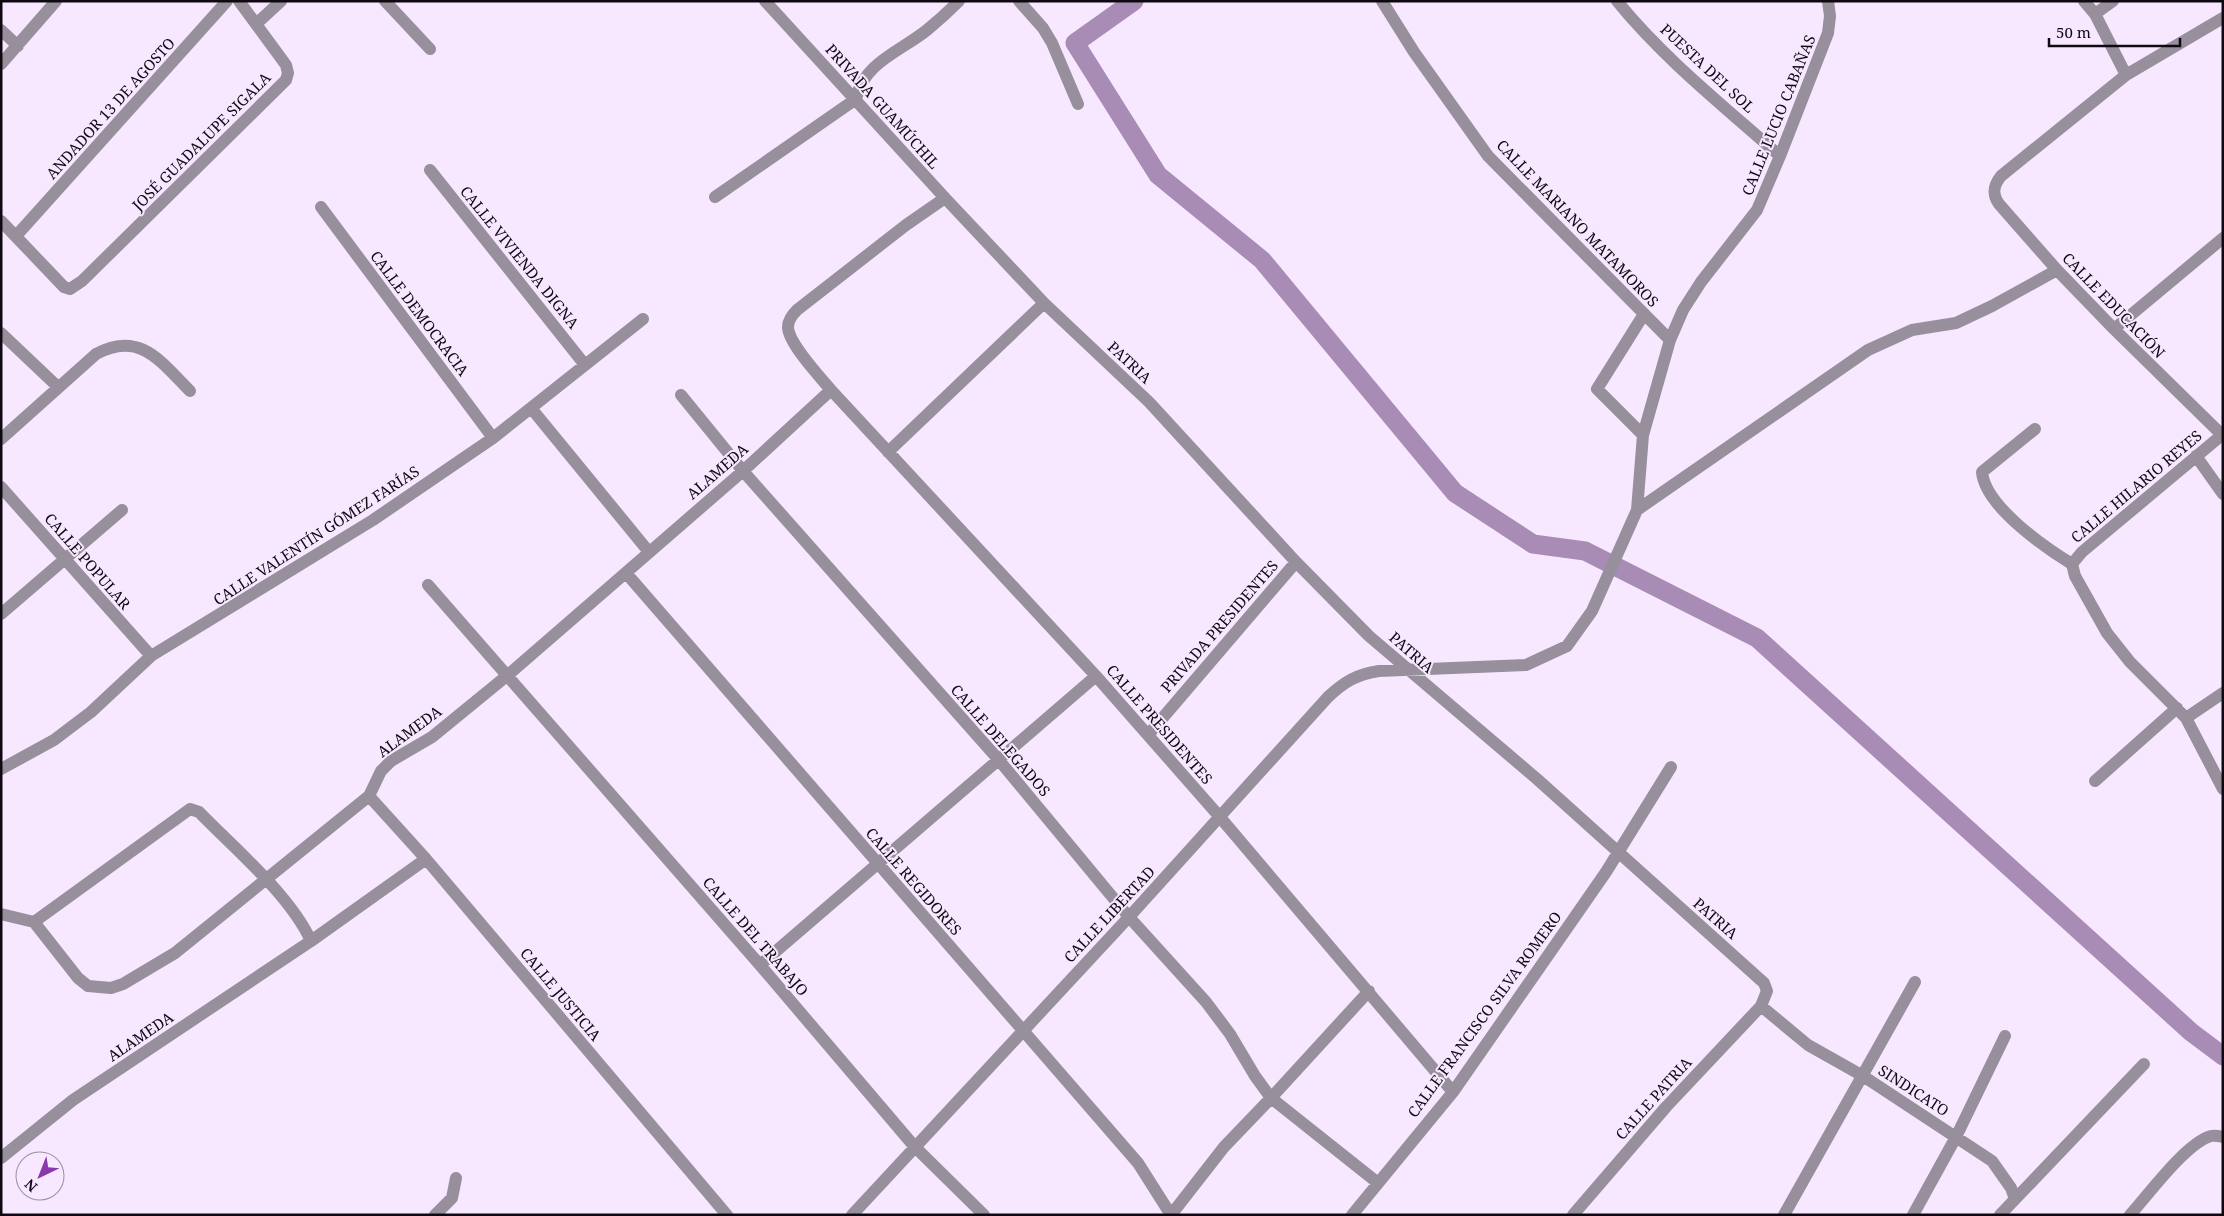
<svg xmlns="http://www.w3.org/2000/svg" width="2224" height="1216" viewBox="0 0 2224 1216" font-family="'Noto Serif',serif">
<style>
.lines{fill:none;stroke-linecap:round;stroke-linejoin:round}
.canal{stroke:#a88cb6;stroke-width:19}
.minor{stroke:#978f9b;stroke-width:12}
.labels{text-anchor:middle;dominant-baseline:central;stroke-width:4;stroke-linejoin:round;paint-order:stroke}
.street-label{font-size:15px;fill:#0f0912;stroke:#f7e8ff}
</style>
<rect width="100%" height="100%" fill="#f7e8ff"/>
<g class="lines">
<path class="canal" d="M1134 1 1075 43 1158 175 1262 260 1455 493 1533 544 1585 551 1757 638 2191 1032 2223 1056"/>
<path class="minor" d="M385 1 430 49
M765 1 945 198 906 225 797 310C792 315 788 320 788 327 788 343 820 377 831 390L1096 676 1219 816 1453 1092
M1019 1 1043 28 1052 43 1078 104
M1382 1 1414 52 1488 156 1670 340
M1617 1C1664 59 1725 107 1780 156
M2084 1 2095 14 2126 75
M2095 14 2113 1
M256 24 281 1
M1 30 18 46
M1 64 56 1
M430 170 585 365
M715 197 856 99C863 63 901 51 927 30 938 21 949 11 959 1
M945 198 1044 303 1149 402 1296 562 1369 636 1537 779 1764 983 1767 991 1761 1006 1666 1107 1573 1215
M321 207 493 438
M1 221 64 287 70 289 82 281 286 80 288 73 286 65 239 1
M16 236 227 1
M2114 329 2223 238
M1 333 58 387
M531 408 649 552
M2035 429 1982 472C1985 506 2044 547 2072 564
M1643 435 1597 389 1644 314
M2222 435 2114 329 2057 270 1999 204C1992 194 1993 186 2001 176L2126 75 2223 18
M1 439 96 354C140 330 161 362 190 391
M888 452 1044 303
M2196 456 2223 494
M1 487 151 656
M1637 510 1643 435 1670 340 1683 310 1701 282 1757 210 1780 156 1828 33 1830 16 1828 1
M2072 564 2075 576 2107 633 2130 662 2186 718 2223 789
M2072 564 2082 552 2223 434
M626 573 1138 1163 1171 1215 1224 1147 1271 1098 1255 1076 1230 1034 1206 1002 1129 917 998 759 743 471 681 395
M428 585 760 965 914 1146 984 1215
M1 614 122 510
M2186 718 2223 693
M1148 735 1296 562
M1 769 54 740 91 712 151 656 373 520 493 438 643 319
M2095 781 2177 708
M369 796 426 859 727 1215
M1 914 34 922 78 978 88 986 111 988 123 984 175 953 369 796 381 771 391 761 432 737 508 675 743 471 831 390
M311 941 426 859
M760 965 1096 676
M1369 991 1271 1098 1378 1183
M1761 1006 1808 1045 1863 1076 1992 1161 2011 1188 2015 1199
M1 1158 73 1100 311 941C290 895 235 849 199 812L190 809 34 922
M435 1215 452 1198 456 1178
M852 1215 1129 917 1328 697C1344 682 1357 674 1379 671L1526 665 1567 646 1592 611 1637 510 1868 350 1912 330 1956 323 1992 306 2057 270
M1352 1215 1453 1092 1606 872 1671 767
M1784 1215 1915 982
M1913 1215 1956 1137 2005 1036
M2000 1215 2144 1064
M2130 1215C2149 1194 2186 1143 2211 1136 2215 1135 2219 1136 2223 1137"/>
</g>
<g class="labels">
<g class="street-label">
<text transform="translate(1708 68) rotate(43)">PUESTA DEL SOL</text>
<text transform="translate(883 106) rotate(48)">PRIVADA GUAMÚCHIL</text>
<text transform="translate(110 108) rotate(-48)">ANDADOR 13 DE AGOSTO</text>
<text transform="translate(1778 115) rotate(-68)">CALLE LUCIO CABAÑAS</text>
<text transform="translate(201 141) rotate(-45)">JOSÉ GUADALUPE SIGALA</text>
<text transform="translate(1578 223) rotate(46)">CALLE MARIANO MATAMOROS</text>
<text transform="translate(520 257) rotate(51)">CALLE VIVIENDA DIGNA</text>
<text transform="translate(2114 305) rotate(46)">CALLE EDUCACIÓN</text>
<text transform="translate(420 313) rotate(53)">CALLE DEMOCRACIA</text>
<text transform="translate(1130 362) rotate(43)">PATRIA</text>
<text transform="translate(717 471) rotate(-41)">ALAMEDA</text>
<text transform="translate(2136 486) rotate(-40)">CALLE HILARIO REYES</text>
<text transform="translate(316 535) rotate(-33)">CALLE VALENTÍN GÓMEZ FARÍAS</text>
<text transform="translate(88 561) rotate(49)">CALLE POPULAR</text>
<text transform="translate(1219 626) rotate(-49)">PRIVADA PRESIDENTES</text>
<text transform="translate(1412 652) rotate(41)">PATRIA</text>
<text transform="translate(1160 724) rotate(49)">CALLE PRESIDENTES</text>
<text transform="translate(409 731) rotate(-36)">ALAMEDA</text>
<text transform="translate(1001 740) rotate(49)">CALLE DELEGADOS</text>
<text transform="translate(914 881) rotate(49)">CALLE REGIDORES</text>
<text transform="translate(1109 914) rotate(-47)">CALLE LIBERTAD</text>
<text transform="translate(1716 918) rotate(41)">PATRIA</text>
<text transform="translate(756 936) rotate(49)">CALLE DEL TRABAJO</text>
<text transform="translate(561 994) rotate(50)">CALLE JUSTICIA</text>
<text transform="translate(1484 1014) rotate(-54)">CALLE FRANCISCO SILVA ROMERO</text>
<text transform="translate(140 1036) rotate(-34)">ALAMEDA</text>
<text transform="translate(1914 1090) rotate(33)">SINDICATO</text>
<text transform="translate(1653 1098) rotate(-48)">CALLE PATRIA</text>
</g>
</g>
<rect width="2224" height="1216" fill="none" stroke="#0f0912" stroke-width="5"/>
<g transform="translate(40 1176) rotate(223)"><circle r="24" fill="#f7e8ff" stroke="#9a8fa0"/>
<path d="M0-4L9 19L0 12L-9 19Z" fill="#8939a9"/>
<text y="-8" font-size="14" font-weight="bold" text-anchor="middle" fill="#0f0912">N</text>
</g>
<path d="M2049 38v8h131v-8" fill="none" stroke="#0f0912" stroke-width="2.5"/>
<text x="2056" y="38" font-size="15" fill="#0f0912" stroke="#f7e8ff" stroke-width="4" paint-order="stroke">50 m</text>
</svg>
